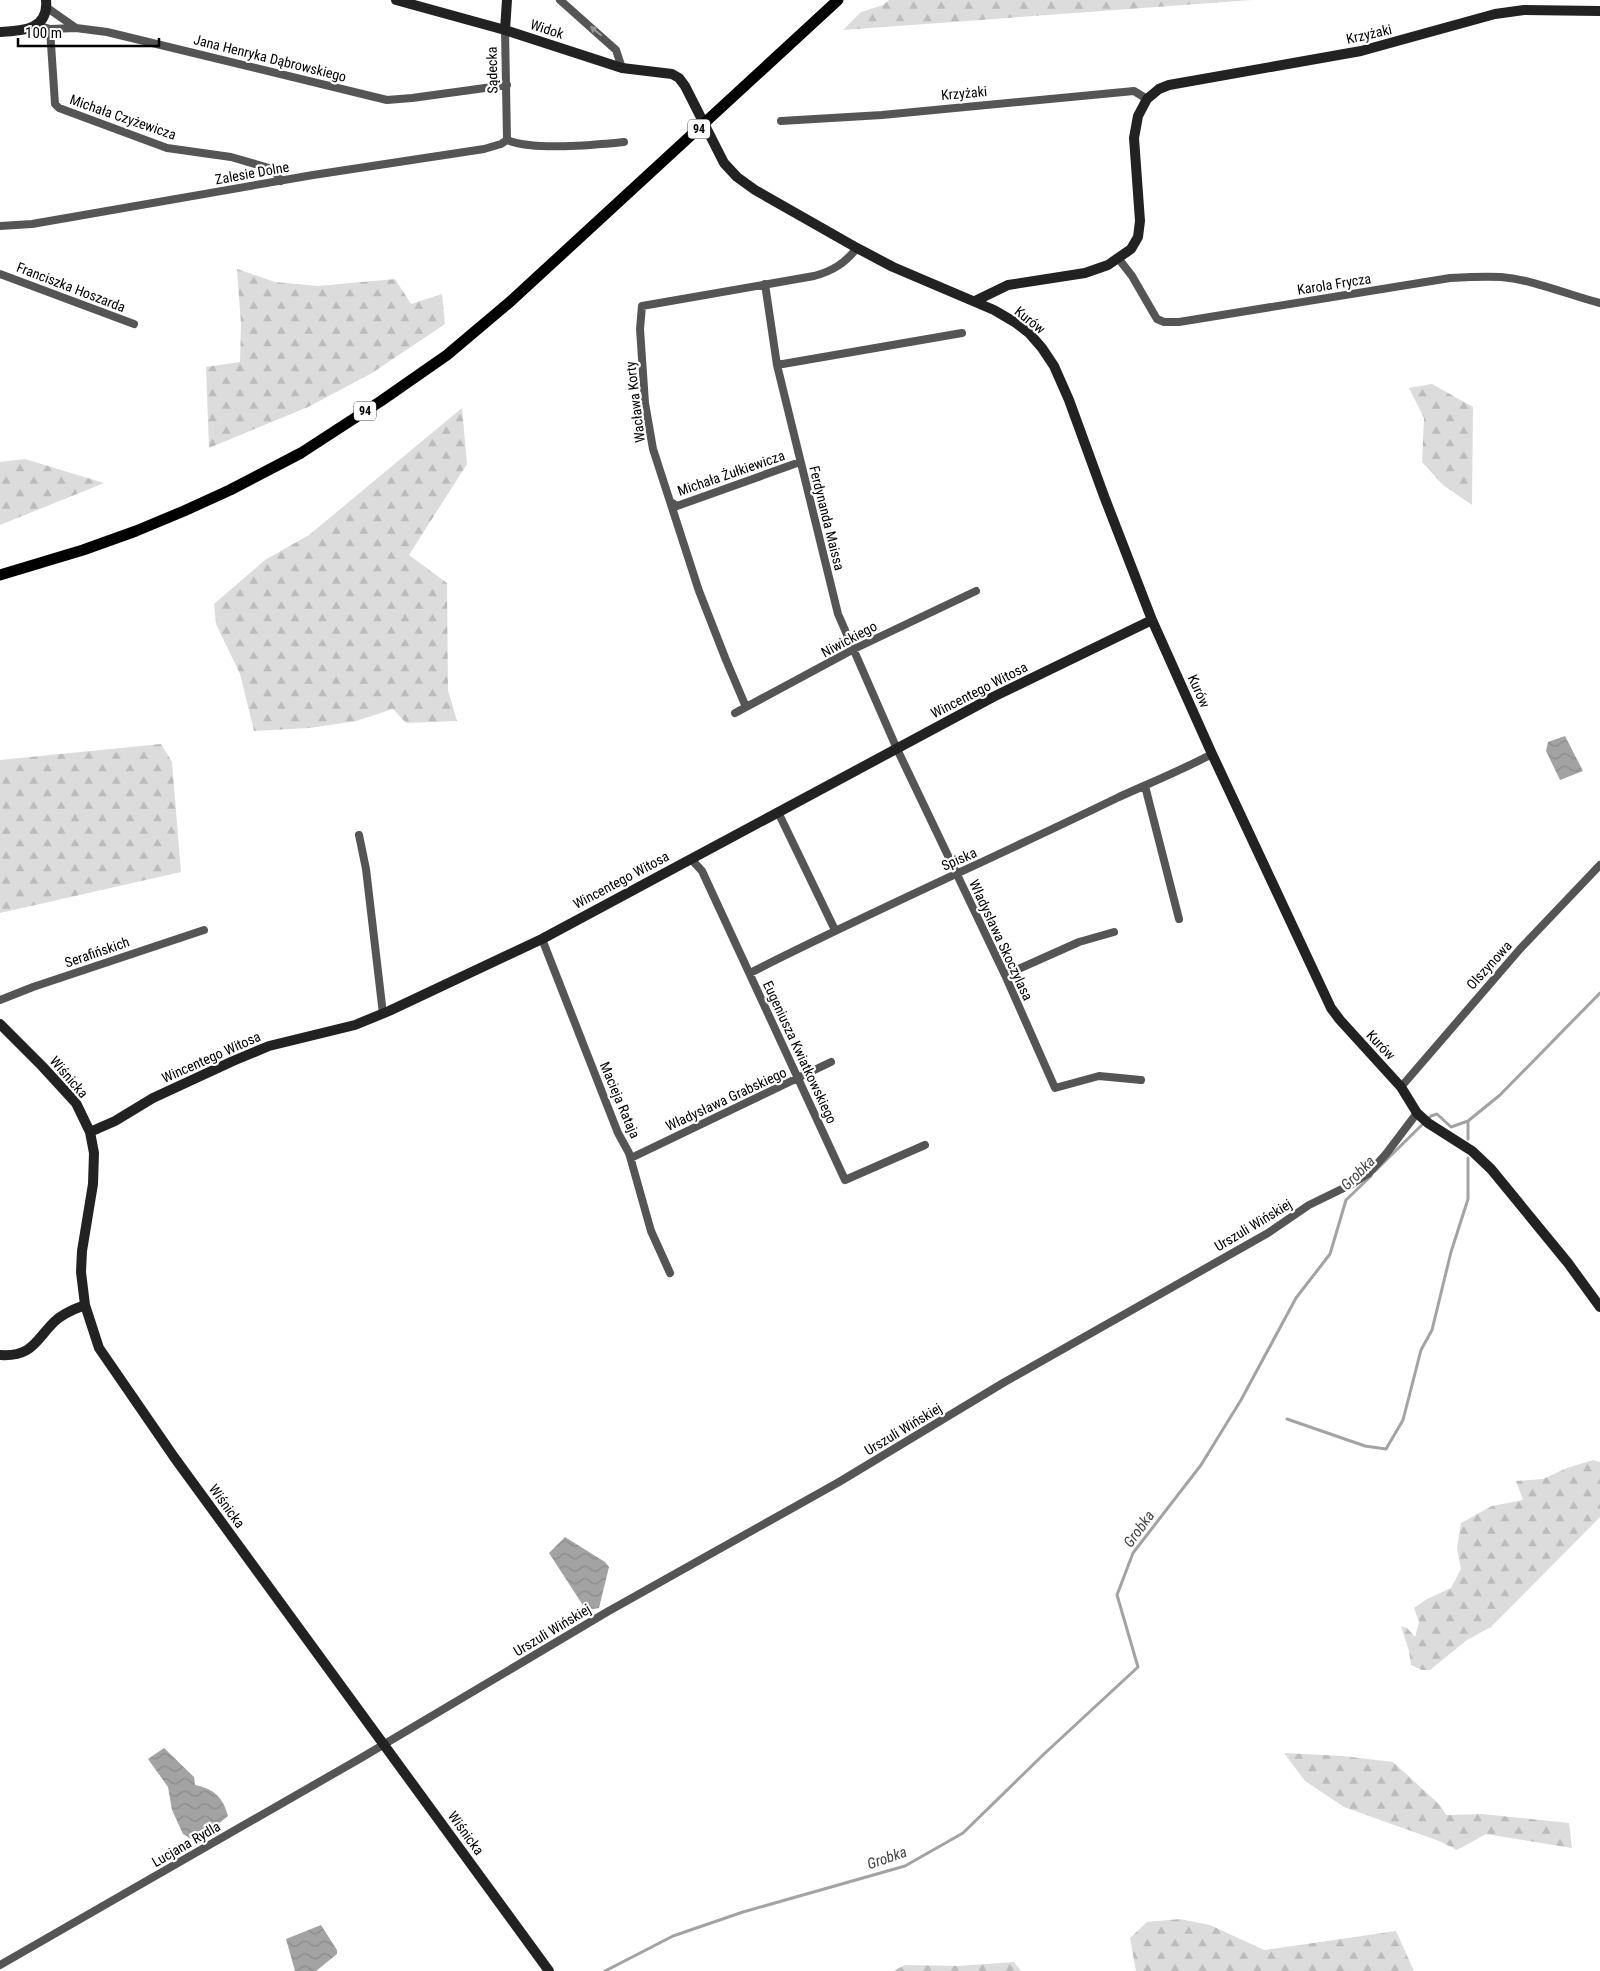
<svg xmlns="http://www.w3.org/2000/svg" width="1600" height="1971" viewBox="0 0 1600 1971" font-family="'Roboto Condensed',sans-serif">
<style>
.forest{fill:url(#forest-firs)}
.water{fill:url(#water-waves)}
.lines{fill:none;stroke-linecap:round;stroke-linejoin:round}
.stream{stroke:#a3a3a3;stroke-width:3}
.street{stroke:#555;stroke-width:8}
.secondary{stroke:#222;stroke-width:10}
.primary{stroke:#000;stroke-width:11}
.oneway{fill:#999}
.labels{text-anchor:middle;dominant-baseline:central;stroke-width:4.5;stroke-linejoin:round;paint-order:stroke}
.shield{fill:#fff;stroke:#4c4c4c;stroke-width:1}
.shield-label{font-size:12px;font-weight:bold;fill:#000}
.street-label{font-size:14px;fill:#000;stroke:#fff}
.water-label{font-size:15px;font-style:italic;fill:#444;stroke:#fff}
</style>
<defs>
<pattern id="forest-firs" width="22" height="20" patternUnits="userSpaceOnUse" patternTransform="scale(1.25)"><rect width="22" height="20" fill="#dcdcdc"/><path d="M5 1l3.5 6h-7zM16 11l3.5 6h-7z" fill="#bbb"/></pattern>
<pattern id="water-waves" width="16" height="10" patternUnits="userSpaceOnUse" patternTransform="scale(1.25)"><rect width="16" height="10" fill="#a3a3a3"/><path d="M0 5q4-4 8 0t8 0" fill="none" stroke="#8b8b8b"/></pattern>
</defs>
<rect width="100%" height="100%" fill="#fff"/>
<path class="forest" d="M889 0H1252L843 30 861 12 883 5Z
M237 269 275 282 318 286 395 279 411 304 442 294 445 324 372 373 308 407 209 448 206 367 240 362 241 324Z
M1432 384 1473 407 1472 505 1443 485 1422 462 1424 418 1409 388Z
M462 408 467 464 409 555 447 583 448 690 457 721 406 723 393 709 356 721 310 728 254 731 240 674 216 624 214 604 265 560 309 535Z
M25 459 104 483 0 525V462Z
M161 744 172 762 181 872 0 913V760Z
M1593 1460 1600 1462V1517L1491 1627 1467 1640 1430 1670H1422L1411 1665 1409 1651 1401 1626 1407 1628 1415 1637 1419 1622 1414 1608 1427 1599 1451 1588 1461 1569 1457 1549 1461 1523 1492 1506 1523 1500 1516 1481 1543 1479 1567 1468Z
M1284 1753 1343 1756 1393 1762 1440 1805 1446 1815 1482 1814 1569 1823 1572 1848 1486 1834 1457 1850 1439 1841 1344 1807 1305 1781Z
M1180 1919 1210 1925 1264 1950 1396 1931 1414 1971H1136L1130 1938 1147 1922Z
M1014 1962 1021 1971H893L905 1965 959 1966Z"/>
<path class="water" d="M1565 736 1583 771 1560 780 1546 751 1548 742Z
M565 1537 605 1562 609 1567 599 1608 586 1610 549 1553Z
M164 1748 194 1777 195 1785C214 1789 223 1797 228 1816L206 1834 191 1839 183 1834 172 1810 168 1787 148 1759Z
M321 1925 337 1950V1954L316 1971H295L286 1939Z"/>
<g class="lines">
<path class="stream" d="M1468 1139V1121
M1375 1171 1431 1116 1437 1114 1451 1127 1468 1121 1500 1095 1600 993
M1287 1419 1365 1446 1386 1449 1403 1420 1421 1350 1432 1330 1451 1252 1468 1199V1158
M605 1971 673 1936 743 1912 905 1866 963 1833 1044 1754 1138 1667 1117 1595 1133 1553 1201 1465 1241 1400 1296 1298 1330 1254 1346 1200 1371 1176"/>
<path class="street" d="M560 0 616 50 622 68
M46 7 76 28
M37 25 50 29 76 28 107 32 387 100 412 98 507 85
M50 29 55 104 59 108 167 148 231 157 269 168 274 171 281 181
M505 30 507 140
M781 121 882 115 1134 91 1147 99
M507 140C534 151 594 145 624 142
M0 226 32 224 313 175 484 149 501 144 507 140
M1118 258 1132 276 1154 314 1157 319 1164 322H1179L1450 278C1467 277 1484 276 1501 277 1535 280 1568 295 1600 303
M0 274 134 324
M765 284 777 365 838 614 897 749 1005 975 1055 1088 1099 1076 1141 1080
M777 365 962 333
M671 502 677 506 800 462
M746 707 726 660 699 591 653 449 645 403 640 329 642 306 814 276C833 271 845 263 857 248
M735 713 854 649 976 591
M1145 786 1179 919
M778 812 835 930
M359 835 366 869 383 1014
M691 859 702 871 845 1180 925 1145
M542 939 618 1133 629 1153 651 1231 670 1273
M750 973C872 911 996 857 1119 797 1150 783 1182 770 1212 754
M1005 975 1079 942 1114 932
M0 1000 33 987 204 930
M1401 1087 1520 949 1600 865
M631 1158 831 1062
M0 1965 361 1758 607 1612 839 1482 1003 1383 1268 1233 1309 1205 1350 1185 1369 1173 1386 1154 1417 1113"/>
<path class="secondary" d="M396 0 505 30 622 68 672 74 679 78 685 86 724 163 737 177 755 190 857 248 893 267 994 310 1016 323 1029 333 1042 348 1054 366 1069 400 1104 496 1152 620 1212 754 1331 1008 1340 1020 1401 1087 1417 1113 1428 1123 1472 1151 1491 1169 1568 1263 1600 1307
M505 30 507 0
M0 32C22 31 49 30 46 0
M975 301 1008 285 1085 273 1108 265 1131 249 1138 237 1140 221 1134 138 1138 116 1147 99 1159 89 1169 85 1361 51 1495 14 1524 10 1600 11
M0 1024 42 1066 76 1103 90 1132 94 1153 93 1184 82 1251 81 1272 85 1305 99 1348 174 1457 549 1971
M90 1132 115 1121 153 1098 233 1061 269 1046 355 1025 389 1011 542 939 993 697 1152 620
M0 1355C32 1357 35 1341 54 1322 62 1314 74 1309 85 1305"/>
<path class="primary" d="M0 575 83 550 136 531 184 511 230 490 301 453 381 401 447 355 511 301 838 0"/>
</g>
<defs><path id="oneway-solid" d="M-6-.8H1V-3.2L6.5 0L1 3.2V.8H-6Z" transform="scale(1.25)"/></defs>
<use class="oneway" href="#oneway-solid" transform="translate(596 31) rotate(-140)"/>
<g class="labels">
<g class="shield">
<rect x="688" y="119.5" width="22" height="19" rx="4"/>
<rect x="354" y="401.5" width="22" height="19" rx="4"/>
</g>
<g class="shield-label">
<text x="699" y="129">94</text>
<text x="365" y="411">94</text>
</g>
<g class="street-label">
<text transform="translate(547 29) rotate(18)">Widok</text>
<text transform="translate(1369 34) rotate(-13)">Krzyżaki</text>
<text transform="translate(270 58) rotate(14)">Jana Henryka Dąbrowskiego</text>
<text transform="translate(492 70) rotate(-91)">Sądecka</text>
<text transform="translate(964 93) rotate(-5)">Krzyżaki</text>
<text transform="translate(123 117) rotate(19)">Michała Czyżewicza</text>
<text transform="translate(252 173) rotate(-10)">Zalesie Dolne</text>
<text transform="translate(1334 284) rotate(-9)">Karola Frycza</text>
<text transform="translate(71 287) rotate(21)">Franciszka Hoszarda</text>
<text transform="translate(1030 320) rotate(39)">Kurów</text>
<text transform="translate(635 402) rotate(-97)">Wacława Korty</text>
<text transform="translate(731 473) rotate(-19)">Michała Żułkiewicza</text>
<text transform="translate(827 518) rotate(76)">Ferdynanda Maissa</text>
<text transform="translate(849 639) rotate(-28)">Niwickiego</text>
<text transform="translate(979 690) rotate(-27)">Wincentego Witosa</text>
<text transform="translate(1199 691) rotate(66)">Kurów</text>
<text transform="translate(959 859) rotate(-24)">Spiska</text>
<text transform="translate(621 880) rotate(-28)">Wincentego Witosa</text>
<text transform="translate(1001 940) rotate(65)">Władysława Skoczylasa</text>
<text transform="translate(97 952) rotate(-19)">Serafińskich</text>
<text transform="translate(1489 965) rotate(-48)">Olszynowa</text>
<text transform="translate(1381 1045) rotate(47)">Kurów</text>
<text transform="translate(800 1052) rotate(65)">Eugeniusza Kwiatkowskiego</text>
<text transform="translate(211 1057) rotate(-24)">Wincentego Witosa</text>
<text transform="translate(69 1077) rotate(49)">Wiśnicka</text>
<text transform="translate(726 1099) rotate(-25)">Władysława Grabskiego</text>
<text transform="translate(620 1100) rotate(67)">Macieja Rataja</text>
<text transform="translate(1253 1225) rotate(-31)">Urszuli Wińskiej</text>
<text transform="translate(903 1429) rotate(-31)">Urszuli Wińskiej</text>
<text transform="translate(227 1506) rotate(54)">Wiśnicka</text>
<text transform="translate(552 1630) rotate(-31)">Urszuli Wińskiej</text>
<text transform="translate(466 1833) rotate(54)">Wiśnicka</text>
<text transform="translate(186 1844) rotate(-30)">Lucjana Rydla</text>
</g>
<g class="water-label">
<text transform="translate(1358 1173) rotate(-45)">Grobka</text>
<text transform="translate(1139 1529) rotate(-54)">Grobka</text>
<text transform="translate(887 1858) rotate(-19)">Grobka</text>
</g>
</g>
<path d="M18 38v8h141v-8" fill="none" stroke="#000000" stroke-width="2.5"/>
<text x="25" y="38" font-size="15" fill="#000000" stroke="#ffffff" stroke-width="4" paint-order="stroke">100 m</text>
</svg>
